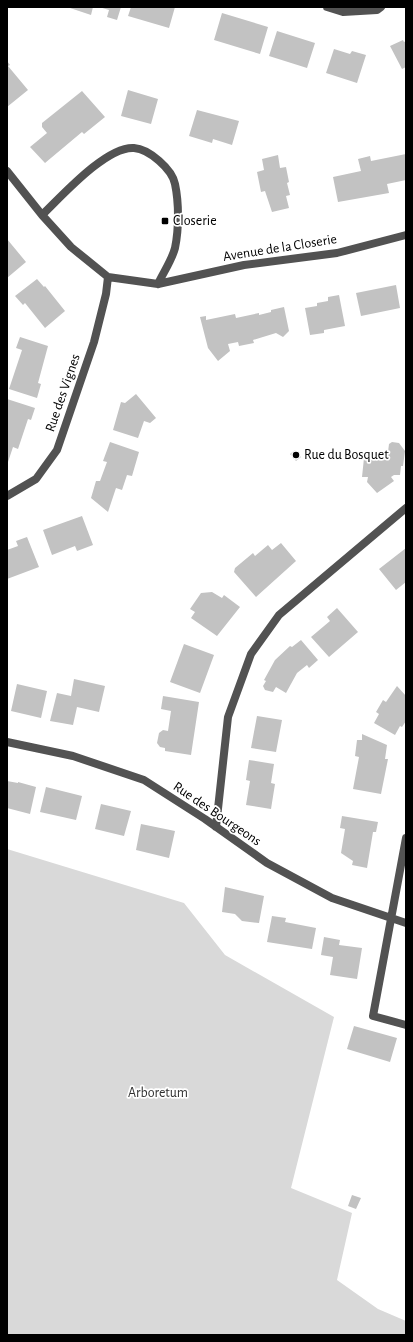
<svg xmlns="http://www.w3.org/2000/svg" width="413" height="1342" viewBox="0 0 413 1342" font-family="'Alegreya Sans',sans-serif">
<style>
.green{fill:#d9d9d9}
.building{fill:#c2c2c2}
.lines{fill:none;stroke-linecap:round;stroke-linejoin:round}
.minor{stroke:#525252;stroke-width:8}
.poi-dot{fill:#000;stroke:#fff;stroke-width:1.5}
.labels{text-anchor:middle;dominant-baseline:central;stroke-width:3.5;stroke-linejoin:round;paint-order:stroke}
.poi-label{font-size:14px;fill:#000;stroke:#fff;text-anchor:start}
.street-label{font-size:14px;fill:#000;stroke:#fff}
.park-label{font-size:14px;fill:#303030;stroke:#fff}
</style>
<rect width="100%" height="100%" fill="#fff"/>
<path class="green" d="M7 849 184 903 225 955 334 1017 291 1188 352 1213 337 1280 378 1309 406 1321V1335H7Z"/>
<path class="building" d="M67 7H93L91 15Z
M99 7H121L117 20 107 17 109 10Z
M131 7H175L169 28 128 16Z
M222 13 268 27 260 54 214 40Z
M277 31 315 43 307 68 269 56Z
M403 40 404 42 406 41V67L402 69 390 46Z
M334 49 350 54 352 51 366 55 357 83 326 73Z
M7 61 10 65 8 66 28 90 7 107Z
M128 90 158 99 151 124 121 116Z
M82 91 105 117 84 134 82 132 45 163 30 147 47 133 42 127V123Z
M197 110 239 121 232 145 213 139 212 143 189 136Z
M406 154V180L387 184 389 193 338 202 333 177 361 171 358 159 370 156 371 161Z
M278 155 280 168 286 167 289 182 287 183 290 195 286 196 289 208 272 212 265 191 261 192 257 172 264 170 262 159Z
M7 239 26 262 7 278Z
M37 279 44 287 45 286 65 311 45 328 25 303 23 305 15 296Z
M396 285 400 308 361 316 356 293Z
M339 295 345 326 324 330V333L310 335 305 308 317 306V303L328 301V297Z
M284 307 289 331 283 337 276 333 253 340 254 343 239 346 238 342 228 344 230 351 218 361 208 348 200 317 206 316V320L235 314 236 318 259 313V315L271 312V310Z
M20 337 48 346 38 383 41 384 37 398 9 389 22 350 16 348Z
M136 394 156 418 150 423 144 421 138 438 113 430 121 402 125 403Z
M7 399 35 408 31 420 28 419 18 449 13 447 8 462Z
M110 442 139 452 132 476 127 475 122 490 116 488 108 512 91 498 96 481H100L107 462 103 461Z
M392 442 399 443 405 451 403 466H401L400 475H394L391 477 394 481 377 493 367 482 368 477H362L364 458 374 459 383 451 388 452 389 444Z
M295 450 301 457 296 461 290 454Z
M82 516 93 545 77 551 75 546 52 555 43 530Z
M27 537 39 567 7 579V550L18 546 16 541Z
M281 543 296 561 256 597 234 572 235 568 253 553 255 556 268 545 272 550Z
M406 548V582L396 590 379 569Z
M212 592 222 598 224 595 240 607 217 636 191 618 195 612 190 609 201 593Z
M337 608 358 632 329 657 311 637 330 621 327 617Z
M301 640 318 660 309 668 307 665 297 673 286 693 276 687 273 692 265 690 263 686 266 681 264 680 275 660 290 646 292 647Z
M184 644 214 655 200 693 170 682Z
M74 679 105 686 99 712 77 707 73 725 50 721 57 693 71 696Z
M17 684 47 691 41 718 11 711Z
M397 686 406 696V721L402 727 400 726 395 735 374 723 379 714 376 712 383 700 386 702Z
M163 696 199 702 191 755 165 751V748L160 747 157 743 159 733 163 730 168 731 171 711 161 709Z
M257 716 282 720 276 752 251 748Z
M362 734 387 745 385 759H388L381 794 353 789 359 757 355 756 357 740H362Z
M249 760 274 764 271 783 275 784 271 809 246 805 250 781 246 780Z
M7 781 18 783V782L36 787 30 814 7 808Z
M46 787 82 796 76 820 40 812Z
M101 804 131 811 124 836 95 829Z
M342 816 378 822 376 832H373L367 868 352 865 353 861 341 853 345 829 340 828Z
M141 824 175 831 169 858 136 850Z
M225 887 264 896 259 923 242 921 235 914 222 912Z
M272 916 286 918 285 922 316 928 312 949 267 942Z
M324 937 340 940 339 945 362 948 357 979 330 975 333 957 321 955Z
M354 1026 397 1038 390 1062 347 1049Z
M352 1195 361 1198 356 1209 348 1206Z"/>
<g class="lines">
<path class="minor" d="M327 7 343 12 377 10 381 7
M7 171 42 215 71 247 108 277 158 284 244 265 337 253 406 235
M42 215C61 197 106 146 134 148 149 149 172 169 175 184 179 203 179 229 175 248 172 260 163 273 158 284
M7 496 36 479 57 450 94 342 106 294 108 277
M7 742 73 756 144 780 205 819 267 863 332 898 406 923
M216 827 228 717 251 654 279 615 406 508
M406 838 373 1016 406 1025"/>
</g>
<g class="poi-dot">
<rect x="161" y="217" width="8" height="8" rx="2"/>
<circle cx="296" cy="455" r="4"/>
</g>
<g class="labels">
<g class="poi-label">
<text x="173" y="221">Closerie</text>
<text x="304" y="455">Rue du Bosquet</text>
</g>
<g class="street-label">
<text transform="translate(280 248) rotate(-9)">Avenue de la Closerie</text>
<text transform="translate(63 393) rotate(-71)">Rue des Vignes</text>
<text transform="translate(217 814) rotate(34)">Rue des Bourgeons</text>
</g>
<g class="park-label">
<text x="158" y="1093">Arboretum</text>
</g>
</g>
<rect width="413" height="1342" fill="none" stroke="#000000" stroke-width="16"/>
</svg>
